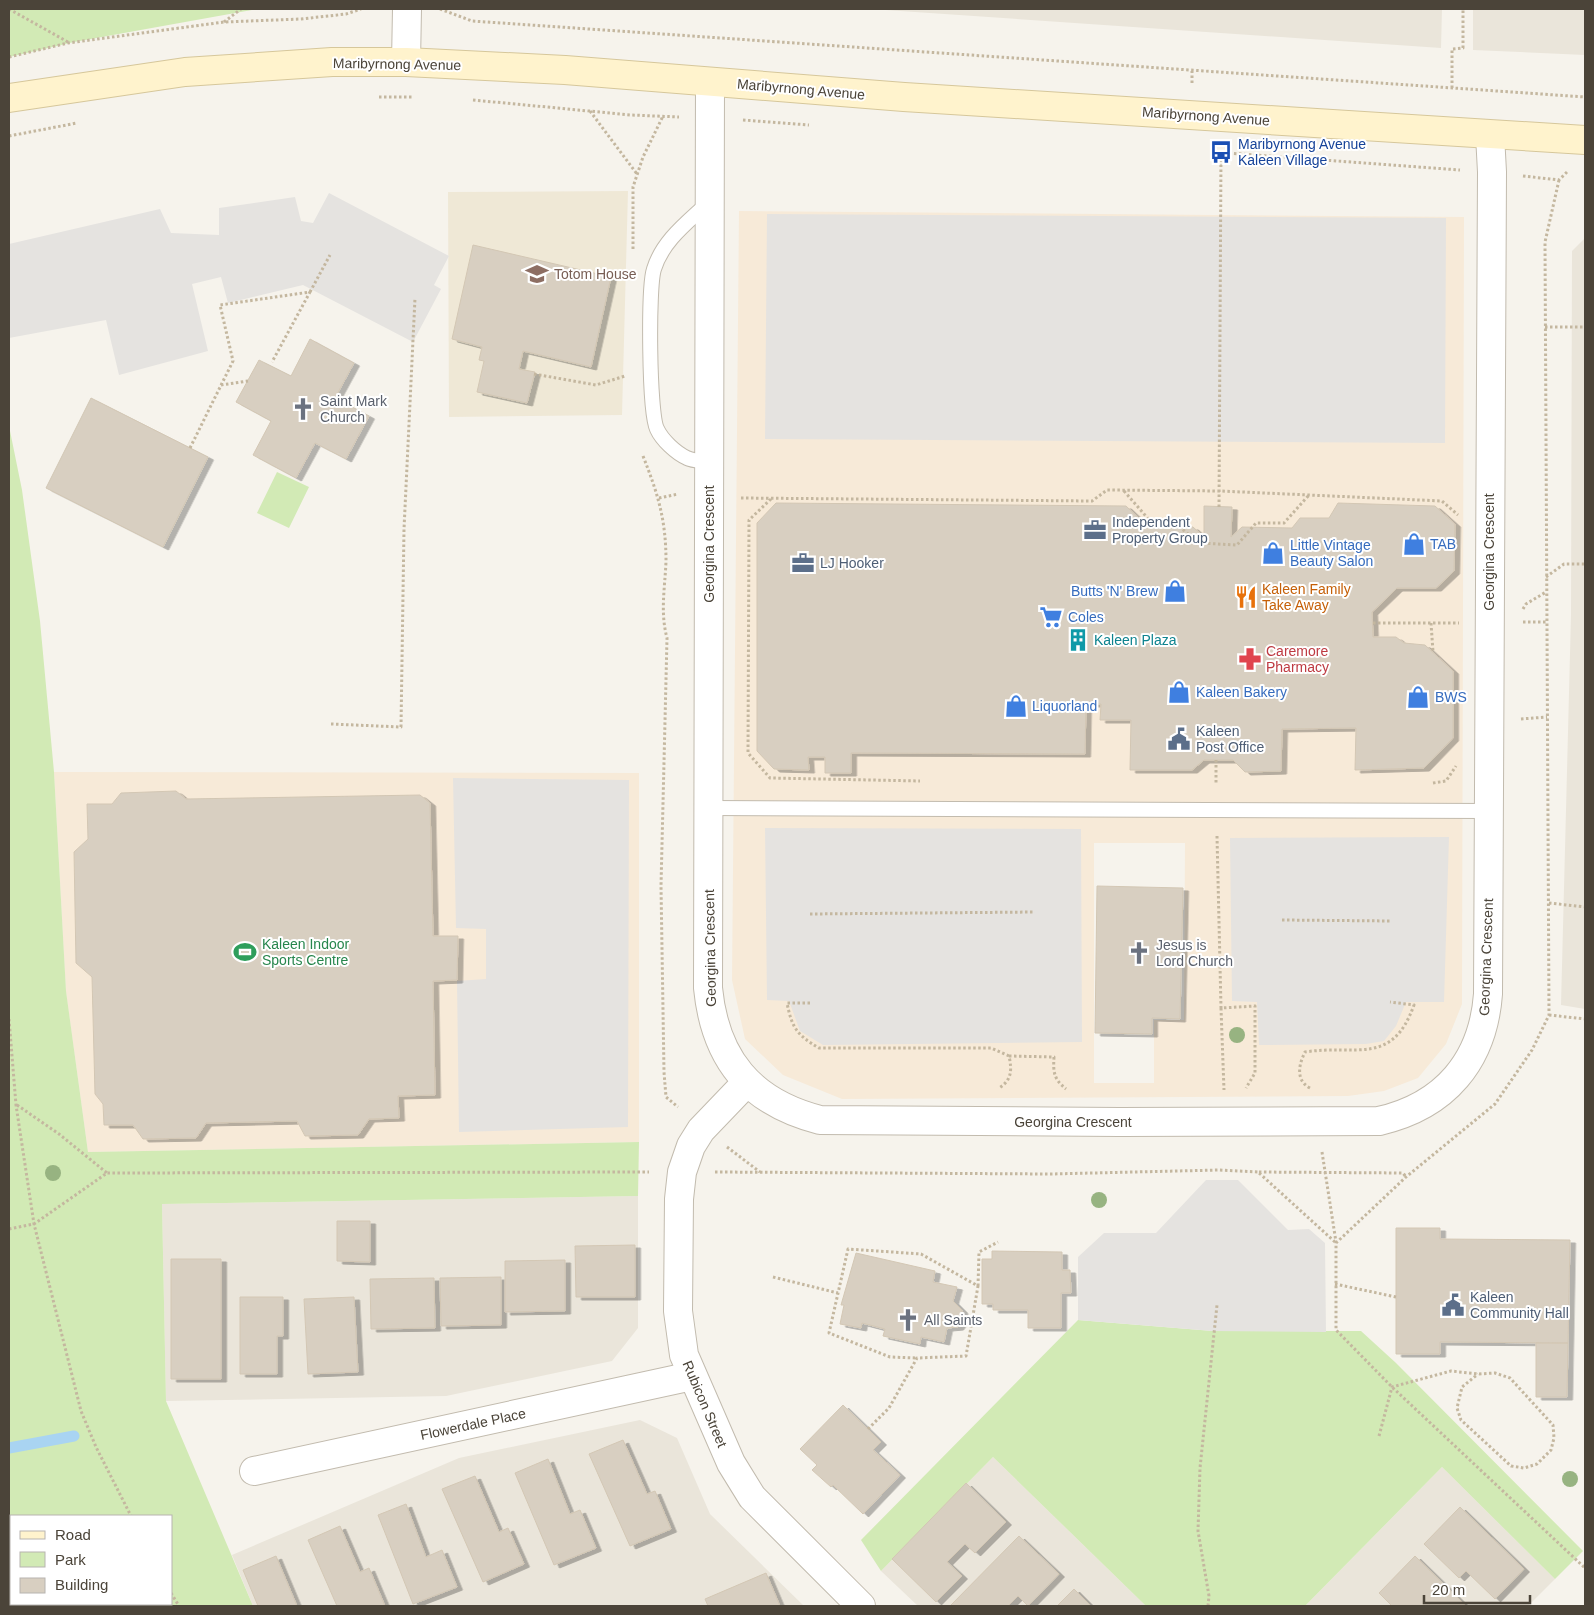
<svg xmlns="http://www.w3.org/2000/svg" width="1594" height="1615" viewBox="0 0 1594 1615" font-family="Arial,sans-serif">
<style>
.residential{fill:#eae5da}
.commercial{fill:#f7ead8;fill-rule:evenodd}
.education{fill:#efe8d6}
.green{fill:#d2eab5;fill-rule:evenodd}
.parking{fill:#e5e3e0}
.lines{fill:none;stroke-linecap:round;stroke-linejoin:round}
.stream{stroke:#a9d4f2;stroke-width:11}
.building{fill:#d8cfc1;stroke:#d3c7b4;filter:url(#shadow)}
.lane-casing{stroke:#c2bbae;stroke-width:16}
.street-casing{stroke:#c2bbae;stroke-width:30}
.secondary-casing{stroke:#d6c79b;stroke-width:30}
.path{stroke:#c4b79f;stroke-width:3;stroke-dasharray:2.5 2.5;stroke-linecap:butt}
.lane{stroke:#fff;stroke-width:14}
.street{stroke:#fff;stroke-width:28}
.secondary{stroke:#fff3cd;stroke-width:28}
.tree{fill:#97b381}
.labels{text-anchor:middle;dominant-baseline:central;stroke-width:4;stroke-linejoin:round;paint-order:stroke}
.street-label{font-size:14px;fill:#4b4439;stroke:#fff}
.transit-label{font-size:14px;fill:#164399;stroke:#fff;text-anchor:start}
.education-label{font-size:14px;fill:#785e54;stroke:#fff;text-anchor:start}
.worship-label{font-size:14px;fill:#5b616d;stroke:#fff;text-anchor:start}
.service-label{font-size:14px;fill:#4e5e75;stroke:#fff;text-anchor:start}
.shop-label{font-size:14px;fill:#366cbe;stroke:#fff;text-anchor:start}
.food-label{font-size:14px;fill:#c56008;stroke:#fff;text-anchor:start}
.culture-label{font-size:14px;fill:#0d838f;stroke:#fff;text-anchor:start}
.health-label{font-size:14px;fill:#be3a42;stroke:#fff;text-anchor:start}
.leisure-label{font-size:14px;fill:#27864d;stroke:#fff;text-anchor:start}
</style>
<defs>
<filter id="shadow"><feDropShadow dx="5.5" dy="3" stdDeviation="0" flood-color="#0004"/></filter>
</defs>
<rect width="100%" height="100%" fill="#f6f3ec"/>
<path class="residential" d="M871 9H1442L1441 48Z
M1473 9H1585V55L1473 50Z
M1585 238V1009L1561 1005 1571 615 1572 251Z
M638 1196V1328L612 1361 446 1396 166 1401 162 1204Z
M640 1420 677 1438 710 1514 804 1606H253L232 1555 459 1458Z
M993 1457 1146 1606H918L881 1571Z
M1442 1467 1555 1579 1528 1606H1305Z"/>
<path class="commercial" d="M739 211 1464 217 1462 1004 1446 1044 1418 1078 1384 1091 1348 1096 842 1099 783 1075 745 1039 732 980ZM1094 843H1185L1184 1020H1154V1083H1094Z
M54 772 639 773V1142L88 1152 66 992Z"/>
<path class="education" d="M628 191 622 415 449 417 448 192Z"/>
<path class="green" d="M9 9H257L74 42 9 57Z
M9 426 22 490 40 621 54 772 66 991 88 1152 639 1142 638 1196 162 1204 166 1401 253 1606H9ZM171 1516V1604H11V1516Z
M277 472 309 487 289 528 257 513Z
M1078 1320 1213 1331H1361L1396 1363 1583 1551 1555 1579 1442 1467 1305 1606H1146L993 1457 881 1571 861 1540Z"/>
<path class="parking" d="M329 193 449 256 434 285 441 289 413 342 303 285 228 303 221 277 192 284 208 351 119 375 106 320 9 338V244L160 209 171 233 219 235V208L295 197 301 221 313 223Z
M767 214 1446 218 1445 443 765 439Z
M453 778 629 780 628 1127 459 1132 457 981 486 979V929L456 928Z
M765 828 1081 829 1082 1042 823 1045 800 1031 789 1001 767 1000Z
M1449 837 1444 1002H1406L1396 1026 1384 1041 1366 1044 1259 1045 1257 1002 1232 1001 1230 838Z
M1206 1180H1238L1288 1230 1309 1229 1325 1243 1326 1332 1213 1331 1078 1320V1257L1104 1233H1156Z"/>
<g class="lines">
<path class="stream" d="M9 1448 74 1436
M9 1539 11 1545
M35 1604 36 1606"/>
</g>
<path class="building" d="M473 245 611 277 591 367 523 351 519 369 535 372 527 403 477 392 484 361 479 360 482 347 452 339Z
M310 339 354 363 335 398 369 416 346 459 315 443 296 478 253 455 271 421 236 402 259 360 291 376Z
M91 398 208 457 163 547 46 488Z
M776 503 1126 506 1147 526 1193 527 1204 537V506L1232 507 1231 537 1242 527 1292 528 1300 518H1329L1338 503 1435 506 1455 524 1454 571 1436 588H1397L1372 612 1373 637H1396L1404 643 1425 645 1453 671V738L1424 768 1355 770 1356 728 1282 729 1281 771 1245 772 1233 760H1204L1192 770H1130L1131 720H1100L1101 704H1086L1085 754 851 753V773H825V757H808L809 770 774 769 757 751V523Z
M176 791 186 799 420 795 430 803 433 936H458L457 980 433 981 435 1095 398 1096 399 1118 369 1119 358 1135 305 1136 297 1121 206 1123 196 1138 143 1139 133 1125H104L103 1104 95 1094 92 977 76 963 74 852 88 839 87 804H112L121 793Z
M1097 886 1183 888 1180 1019 1152 1018V1034L1095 1033Z
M337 1221H370V1262L337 1261Z
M1396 1228H1440V1239L1570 1240 1568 1343 1440 1342V1354H1396Z
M635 1245V1297H576L575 1246Z
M992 1251 1062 1252V1270H1070L1071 1293H1061V1328H1028V1310H993V1304H982V1259H992Z
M856 1253 935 1271 933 1282 957 1287 953 1301 962 1310 963 1320 958 1327 947 1328 944 1342 921 1337 920 1344 883 1336 885 1329 862 1323 861 1328 840 1324 844 1305H841Z
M171 1259H221V1379H171Z
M565 1260V1311L505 1312V1261Z
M501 1277V1325L441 1326 440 1278Z
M434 1278 435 1328 371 1329 370 1279Z
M240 1297H283V1336H277V1374H240Z
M354 1297 358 1372 308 1374 304 1299Z
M1536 1343H1568L1567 1397H1536Z
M843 1405 881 1442 873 1450 900 1475 863 1514 833 1485 831 1487 812 1470 817 1465 800 1449Z
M623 1440 647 1494 655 1491 671 1529 630 1546 589 1454Z
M548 1459 570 1514 580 1510 596 1548 554 1565 515 1473Z
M475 1476 499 1532 508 1528 524 1564 483 1582 442 1489Z
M966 1483 1006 1522 975 1553 965 1544 947 1562 962 1576 936 1602 892 1559Z
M406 1504 426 1557 442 1550 457 1587 413 1604 378 1515Z
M1460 1507 1524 1569 1495 1599 1466 1571 1459 1578 1424 1544Z
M340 1526 360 1572 369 1568 385 1606H337L308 1540Z
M1019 1536 1059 1574 1028 1606 1018 1596 1008 1606H950Z
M276 1556 297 1606H258L243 1570Z
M1415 1556 1466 1606H1392L1379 1593Z
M766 1573 780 1606H708L705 1599Z
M1074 1589 1091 1606H1057Z"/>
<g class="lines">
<defs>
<path id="lane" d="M709 202C688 222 663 240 654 269 648 287 649 413 657 429 662 440 676 453 687 458 693 461 703 461 709 462
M709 808 1488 811"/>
<path id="street" d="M406 62 407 9
M710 82 708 988C715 1059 750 1102 820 1120L1120 1122 1379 1121C1445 1106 1483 1061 1488 994L1492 172 1490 135
M747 1082 701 1130 691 1146 682 1172 679 1199 678 1311 684 1355 731 1463 752 1497 861 1606
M254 1471 692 1376"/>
<path id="secondary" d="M9 98 185 72 332 62H406L565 70 904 97 1585 140"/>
</defs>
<use href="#lane" class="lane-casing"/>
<use href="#street" class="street-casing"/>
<use href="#secondary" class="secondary-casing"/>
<path class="path" d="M9 9 68 42
M440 9 472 21 1585 97
M224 22 241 9
M9 57 68 43 224 22 301 19 346 14 361 9
M1192 83V71
M1452 88V49L1463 48V9
M379 97H412
M473 100 631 115 679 117
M590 111 637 174
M743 120 809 125
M9 136 77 123
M1214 152 1460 170
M1523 176 1559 180 1568 171
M1559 180 1545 242 1549 1015 1532 1050 1495 1104 1406 1177 1336 1243V1330L1392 1387 1585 1568
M633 249V187L643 157 663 116
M310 292 330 255
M1545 327H1585
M534 374 596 385 625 376
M221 385 248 381
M190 448 233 361 220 305 310 292 272 362
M643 456C658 494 666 520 666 561 665 588 660 612 667 638L661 886 664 1072 666 1097 678 1107
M1124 491 1151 522 1176 524 1199 543 1237 545 1256 523H1284L1309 495
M659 498 678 494
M741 498 1092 501 1107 490 1220 491 1442 501 1458 515
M771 499 749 520 748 753 770 778 920 781
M1219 507 1221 152
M1546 577 1564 564H1585
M1523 609 1526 604 1546 592
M1523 622H1547
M1373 623H1459
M1431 623 1433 652
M1521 719 1547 717
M331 724 401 727 404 529 415 298
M1216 760V784
M1433 783 1446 781 1456 766
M1217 836 1221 1008 1255 1006V1073L1246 1088
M1549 903 1585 907
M810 914 1035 912
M1282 920 1391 921
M810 1003H787C792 1028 797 1035 819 1048H991L1009 1056C1012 1070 1012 1080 999 1088
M1221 1008 1224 1090
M1549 1015 1585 1019
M9 1019 16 1105 34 1224 81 1411 96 1447 131 1516
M1009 1056 1054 1057C1053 1073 1054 1079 1066 1089
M1310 1088C1295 1080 1299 1064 1305 1052 1356 1044 1392 1067 1414 1005L1390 1002
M17 1105 59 1134 107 1173
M727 1147 760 1172
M1322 1152 1336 1242
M715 1172 1050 1174 1219 1170 1258 1172
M9 1229 34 1224 107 1173 649 1172
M1335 1242 1258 1172 1403 1173 1406 1177
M773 1277 838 1293
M1335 1284 1396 1297
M978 1286 979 1252 998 1242
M868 1429 889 1408 917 1358 966 1356 978 1286 921 1254 848 1249 829 1333 890 1357 917 1358
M1379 1436 1392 1387 1451 1371 1478 1374 1495 1373 1510 1378 1553 1425 1554 1438 1551 1450 1537 1464 1524 1468 1511 1466 1461 1420 1457 1408 1462 1387 1478 1374
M171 1593 179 1606
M1208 1606 1209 1596 1198 1531 1200 1468 1217 1305"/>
<use href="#lane" class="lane"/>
<use href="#street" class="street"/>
<use href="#secondary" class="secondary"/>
</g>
<g class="tree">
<circle cx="1237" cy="1035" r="8"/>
<circle cx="53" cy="1173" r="8"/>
<circle cx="1099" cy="1200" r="8"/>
<circle cx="1570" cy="1479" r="8"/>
</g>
<defs>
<symbol id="bus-bare" viewBox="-9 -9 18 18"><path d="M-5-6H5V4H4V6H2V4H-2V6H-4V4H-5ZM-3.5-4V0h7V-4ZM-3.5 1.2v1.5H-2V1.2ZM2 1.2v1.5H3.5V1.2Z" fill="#1a4fb4" stroke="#fff" stroke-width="2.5" paint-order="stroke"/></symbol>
<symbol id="school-bare" viewBox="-9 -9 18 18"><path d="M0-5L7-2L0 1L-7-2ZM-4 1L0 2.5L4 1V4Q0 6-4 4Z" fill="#8d6e63" stroke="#fff" stroke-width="2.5" paint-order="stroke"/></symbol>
<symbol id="church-bare" viewBox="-9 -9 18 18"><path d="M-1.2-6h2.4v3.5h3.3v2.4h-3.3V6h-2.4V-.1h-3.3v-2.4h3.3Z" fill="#6b7280" stroke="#fff" stroke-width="2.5" paint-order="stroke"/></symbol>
<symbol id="office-bare" viewBox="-9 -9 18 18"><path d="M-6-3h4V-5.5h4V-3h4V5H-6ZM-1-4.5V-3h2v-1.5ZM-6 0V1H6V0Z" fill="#5c6f8a" stroke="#fff" stroke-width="2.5" paint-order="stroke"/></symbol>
<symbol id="shop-bare" viewBox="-9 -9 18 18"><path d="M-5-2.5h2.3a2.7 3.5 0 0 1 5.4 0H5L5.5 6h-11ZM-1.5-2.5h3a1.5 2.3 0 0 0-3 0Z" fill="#3f7fe0" stroke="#fff" stroke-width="2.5" paint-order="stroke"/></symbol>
<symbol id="restaurant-bare" viewBox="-9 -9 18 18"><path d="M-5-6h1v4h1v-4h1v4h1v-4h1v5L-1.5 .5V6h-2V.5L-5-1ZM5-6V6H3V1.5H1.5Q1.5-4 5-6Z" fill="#e8710a" stroke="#fff" stroke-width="2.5" paint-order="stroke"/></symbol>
<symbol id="supermarket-bare" viewBox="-9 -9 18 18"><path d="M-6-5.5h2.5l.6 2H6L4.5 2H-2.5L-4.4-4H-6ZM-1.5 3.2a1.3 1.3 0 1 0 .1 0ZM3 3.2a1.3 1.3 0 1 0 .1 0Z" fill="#3f7fe0" stroke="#fff" stroke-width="2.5" paint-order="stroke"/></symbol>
<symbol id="building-bare" viewBox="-9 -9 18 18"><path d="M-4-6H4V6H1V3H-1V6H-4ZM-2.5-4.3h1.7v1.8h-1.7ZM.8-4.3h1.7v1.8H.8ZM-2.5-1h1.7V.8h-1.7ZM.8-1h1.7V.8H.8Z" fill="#0f9aa8" stroke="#fff" stroke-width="2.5" paint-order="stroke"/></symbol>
<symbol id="pharmacy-bare" viewBox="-9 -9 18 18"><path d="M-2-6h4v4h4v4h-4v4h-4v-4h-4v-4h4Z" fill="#e0444e" stroke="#fff" stroke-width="2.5" paint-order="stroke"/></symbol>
<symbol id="civic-bare" viewBox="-9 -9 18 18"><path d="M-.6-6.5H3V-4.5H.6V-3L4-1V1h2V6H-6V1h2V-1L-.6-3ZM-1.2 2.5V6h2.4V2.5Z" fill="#5c6f8a" stroke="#fff" stroke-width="2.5" paint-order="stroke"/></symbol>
<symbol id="stadium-bare" viewBox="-9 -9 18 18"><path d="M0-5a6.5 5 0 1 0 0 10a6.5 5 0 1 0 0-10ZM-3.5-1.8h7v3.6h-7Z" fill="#2e9e5b" stroke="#fff" stroke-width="2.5" paint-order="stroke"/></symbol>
</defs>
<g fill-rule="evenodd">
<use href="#bus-bare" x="1205" y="136" width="32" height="32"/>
<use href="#school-bare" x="521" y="258" width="32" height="32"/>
<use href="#church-bare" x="287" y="393" width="32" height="32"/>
<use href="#office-bare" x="1079" y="514" width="32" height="32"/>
<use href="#shop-bare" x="1398" y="528" width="32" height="32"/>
<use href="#shop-bare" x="1257" y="537" width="32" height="32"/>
<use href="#office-bare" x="787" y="547" width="32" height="32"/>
<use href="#shop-bare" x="1159" y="575" width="32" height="32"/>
<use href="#restaurant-bare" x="1230" y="581" width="32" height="32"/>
<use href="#supermarket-bare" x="1035" y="601" width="32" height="32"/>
<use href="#building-bare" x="1062" y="624" width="32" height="32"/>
<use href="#pharmacy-bare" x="1234" y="643" width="32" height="32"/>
<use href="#shop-bare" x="1163" y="676" width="32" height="32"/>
<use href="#shop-bare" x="1402" y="681" width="32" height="32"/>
<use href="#shop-bare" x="1000" y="690" width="32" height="32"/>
<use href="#civic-bare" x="1163" y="723" width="32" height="32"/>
<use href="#stadium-bare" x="229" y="936" width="32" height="32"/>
<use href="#church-bare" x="1123" y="937" width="32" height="32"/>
<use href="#civic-bare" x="1437" y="1289" width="32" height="32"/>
<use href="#church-bare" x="892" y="1304" width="32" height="32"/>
</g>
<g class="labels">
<g class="street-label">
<text transform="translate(397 64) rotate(1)">Maribyrnong Avenue</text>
<text transform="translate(801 89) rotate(5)">Maribyrnong Avenue</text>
<text transform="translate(1206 116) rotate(4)">Maribyrnong Avenue</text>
<text transform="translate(709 544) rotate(-90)">Georgina Crescent</text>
<text transform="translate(1489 552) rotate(-90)">Georgina Crescent</text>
<text transform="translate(710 948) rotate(-91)">Georgina Crescent</text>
<text transform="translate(1486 957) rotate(-88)">Georgina Crescent</text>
<text x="1073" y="1122">Georgina Crescent</text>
<text transform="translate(705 1404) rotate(67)">Rubicon Street</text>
<text transform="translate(473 1424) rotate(-12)">Flowerdale Place</text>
</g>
<g class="transit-label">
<text x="1238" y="144">Maribyrnong Avenue<tspan x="1238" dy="16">Kaleen Village</tspan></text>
</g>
<g class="education-label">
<text x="554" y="274">Totom House</text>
</g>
<g class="worship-label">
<text x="320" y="401">Saint Mark<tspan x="320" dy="16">Church</tspan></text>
<text x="1156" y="945">Jesus is<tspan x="1156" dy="16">Lord Church</tspan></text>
<text x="924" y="1320">All Saints</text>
</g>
<g class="service-label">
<text x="1112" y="522">Independent<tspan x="1112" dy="16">Property Group</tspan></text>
<text x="820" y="563">LJ Hooker</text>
<text x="1196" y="731">Kaleen<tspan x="1196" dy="16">Post Office</tspan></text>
<text x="1470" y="1297">Kaleen<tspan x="1470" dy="16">Community Hall</tspan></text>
</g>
<g class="shop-label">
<text x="1430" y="544">TAB</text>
<text x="1290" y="545">Little Vintage<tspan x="1290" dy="16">Beauty Salon</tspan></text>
<text x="1158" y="591" text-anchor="end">Butts 'N' Brew</text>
<text x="1068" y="617">Coles</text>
<text x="1196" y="692">Kaleen Bakery</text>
<text x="1435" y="697">BWS</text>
<text x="1032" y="706">Liquorland</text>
</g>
<g class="food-label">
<text x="1262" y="589">Kaleen Family<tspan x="1262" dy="16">Take Away</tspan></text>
</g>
<g class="culture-label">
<text x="1094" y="640">Kaleen Plaza</text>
</g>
<g class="health-label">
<text x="1266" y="651">Caremore<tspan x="1266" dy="16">Pharmacy</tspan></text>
</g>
<g class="leisure-label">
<text x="262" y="944">Kaleen Indoor<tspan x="262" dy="16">Sports Centre</tspan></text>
</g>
</g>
<rect width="1594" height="1615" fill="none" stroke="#4b4439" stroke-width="20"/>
<rect x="10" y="1515" width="162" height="90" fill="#ffffff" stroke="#b7b4b0"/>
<rect x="20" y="1531" width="25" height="8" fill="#fff3cd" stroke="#b7b4b0"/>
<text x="55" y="1540" font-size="15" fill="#4b4439">Road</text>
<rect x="20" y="1552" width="25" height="15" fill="#d2eab5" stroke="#b7b4b0"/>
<text x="55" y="1565" font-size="15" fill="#4b4439">Park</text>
<rect x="20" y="1578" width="25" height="15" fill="#d8cfc1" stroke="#b7b4b0"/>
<text x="55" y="1590" font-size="15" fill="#4b4439">Building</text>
<path d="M1424 1595v8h106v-8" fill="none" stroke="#4b4439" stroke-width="2.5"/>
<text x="1432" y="1595" font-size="15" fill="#4b4439" stroke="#ffffff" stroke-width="4" paint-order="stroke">20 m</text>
</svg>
